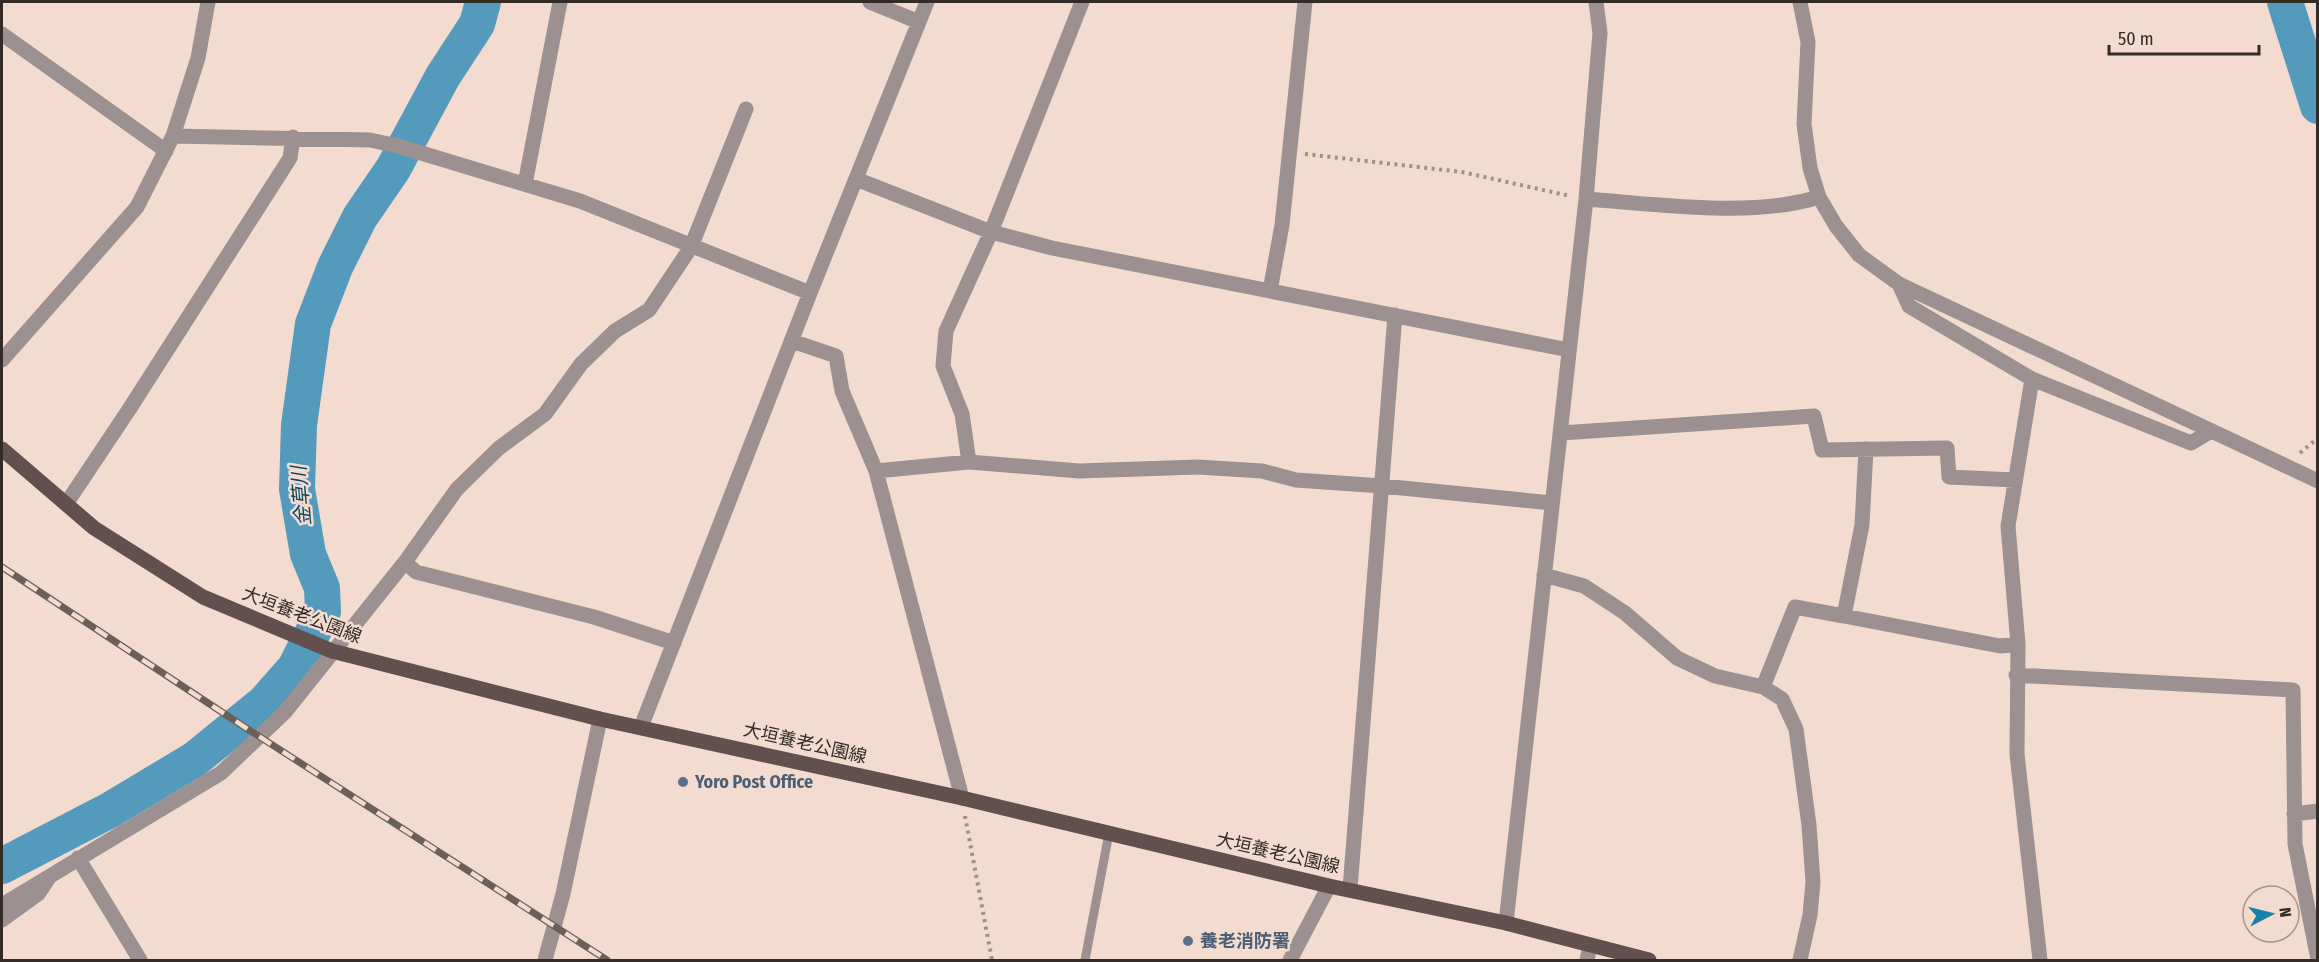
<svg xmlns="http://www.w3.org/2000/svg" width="2319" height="962" viewBox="0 0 2319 962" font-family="'Fira Sans Condensed','Noto Sans JP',sans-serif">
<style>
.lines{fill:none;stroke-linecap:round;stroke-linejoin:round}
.river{stroke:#539abd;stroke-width:36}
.path{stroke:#a29088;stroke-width:4;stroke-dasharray:3 4.5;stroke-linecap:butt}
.service{stroke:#9c9090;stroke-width:9}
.minor{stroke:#9c9090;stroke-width:15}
.tertiary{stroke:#9c9090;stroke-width:15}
.primary{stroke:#634f4e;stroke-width:15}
.rail-casing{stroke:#6c5f59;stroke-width:7}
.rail{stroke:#f3dbcf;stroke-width:4.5;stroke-dasharray:14;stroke-linecap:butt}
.service-dot{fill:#5c6f8a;stroke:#f3dbcf;stroke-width:2}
.labels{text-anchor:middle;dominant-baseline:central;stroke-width:5;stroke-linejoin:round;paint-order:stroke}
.street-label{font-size:18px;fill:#342b27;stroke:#f3dbcf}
.service-label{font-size:18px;font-weight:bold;fill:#4e5e75;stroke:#f3dbcf;text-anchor:start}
.water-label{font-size:20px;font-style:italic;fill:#09455e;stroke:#f3dbcf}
</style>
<rect width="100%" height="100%" fill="#f3dbcf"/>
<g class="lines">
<path class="river" d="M2285 2 2318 106
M2 866 110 810 195 759 264 703 295 668 323 612 322 588 308 554 297 489 299 425 313 324 335 267 360 217 393 169 443 76 477 24 483 2"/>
<path class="path" d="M1305 154 1462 172 1570 196
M2300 453 2318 438
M965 816 992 960"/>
<path class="service" d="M1085 960 1109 833"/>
<path class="minor" d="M870 2 919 22
M1800 2 1808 42 1804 124 1810 168 1819 197 1836 226 1859 255 1899 284 2318 481
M2 34 166 151
M173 136 370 140 398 146 580 201 810 293
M856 179 991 232 1052 248 1569 350
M525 184 560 2
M1586 199C1656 204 1753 218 1819 197
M1899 284 1909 306 2032 379 2191 443 2211 431
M1270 291 1282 225 1305 2
M792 341 836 356 842 391 876 471 962 798
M2 360 137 207 173 136 198 58 208 2
M2032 379 2008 526 2018 644 2017 754 2040 960
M1561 433 1814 416 1822 450 1947 448 1949 477 2015 480
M969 462 962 414 943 366 946 331 991 232 1082 2
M876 471 969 462 1079 471 1198 467 1262 471 1296 480 1382 486 1552 503
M66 504 130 408 290 158 293 137
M405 562 416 572 594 617 674 643
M1544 575 1584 586 1625 613 1677 658 1715 676 1763 687 1782 699 1796 729 1809 825 1813 882 1810 915 1800 960
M1844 616 2000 646 2018 644
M2016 675 2293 690 2295 844 2318 959
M1763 687 1795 607 1844 616 1862 525 1866 449
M641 727 810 293 927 2
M2294 814 2318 811
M78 858 140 960
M1350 889 1395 315
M2 905 221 773 285 712 405 562 457 489 499 448 545 414 581 364 615 331 649 310 691 247 746 109
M2 920 38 894 50 876
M1506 923 1586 199 1600 33 1596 2
M545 960 563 894 600 719
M1290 960 1329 886"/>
<path class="tertiary" d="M1587 960 1590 946"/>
<path class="primary" d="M2 449 94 528 203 597 332 651 600 719 962 798 1329 886 1506 923 1649 960"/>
<defs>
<path id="rail" d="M2 567 246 728 607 960"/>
</defs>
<use href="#rail" class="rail-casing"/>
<use href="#rail" class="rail"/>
</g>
<g class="service-dot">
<circle cx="683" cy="782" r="6"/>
<circle cx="1188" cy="941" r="6"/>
</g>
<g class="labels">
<g class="street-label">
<text transform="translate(302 615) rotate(21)">大垣養老公園線</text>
<text transform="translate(805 743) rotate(13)">大垣養老公園線</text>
<text transform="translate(1278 853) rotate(13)">大垣養老公園線</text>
</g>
<g class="service-label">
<text x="695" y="782">Yoro Post Office</text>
<text x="1200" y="941">養老消防署</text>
</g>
<g class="water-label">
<text transform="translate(301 496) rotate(-95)">金草川</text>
</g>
</g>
<rect width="2319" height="962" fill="none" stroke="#342b27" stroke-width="6"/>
<g transform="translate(2271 914) rotate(83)"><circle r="28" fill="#f3dbcf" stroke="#a7958c" stroke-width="1.5"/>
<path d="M0-4.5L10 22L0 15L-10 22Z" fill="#1880aa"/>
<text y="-9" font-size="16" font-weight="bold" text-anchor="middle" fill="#342b27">N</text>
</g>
<path d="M2109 45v9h150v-9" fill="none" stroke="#342b27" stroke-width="3"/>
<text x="2118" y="45" font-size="18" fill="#342b27" stroke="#f3dbcf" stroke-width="4.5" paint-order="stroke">50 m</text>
</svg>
